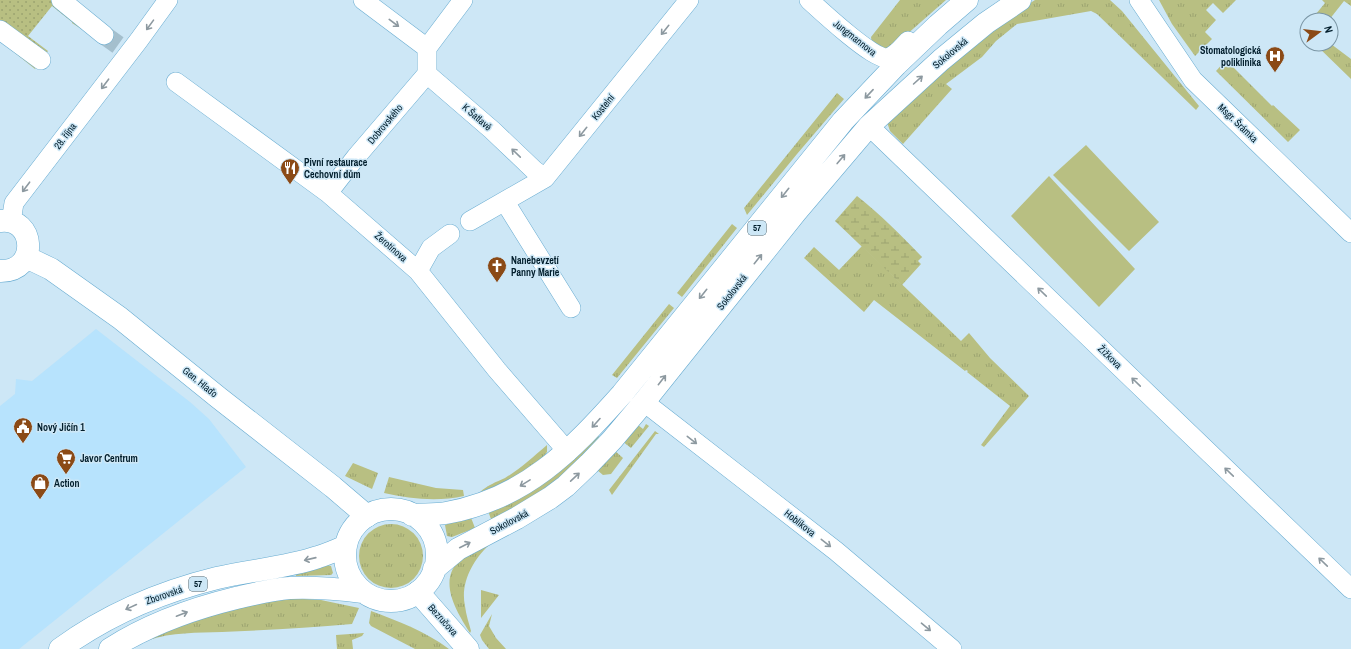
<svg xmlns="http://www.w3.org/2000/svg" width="1351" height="649" viewBox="0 0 1351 649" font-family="'Archivo Narrow',sans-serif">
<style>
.built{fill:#b7e3fd}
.grass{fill:url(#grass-tufts)}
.wetland{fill:url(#wetland-marsh)}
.park{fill:url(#park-dots)}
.pitch{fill:#b8bf82}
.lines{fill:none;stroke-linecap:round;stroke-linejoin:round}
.minor-tunnel{stroke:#a4bfcd;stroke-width:19;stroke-dasharray:19 10;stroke-linecap:butt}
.minor-casing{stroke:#68acd1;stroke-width:20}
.tertiary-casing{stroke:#68acd1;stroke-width:23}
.primary-casing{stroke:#68acd1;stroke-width:23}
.minor{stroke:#fff;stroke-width:19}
.tertiary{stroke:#fff;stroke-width:22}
.primary{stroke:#fff;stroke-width:22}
.oneway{stroke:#8d99a0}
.labels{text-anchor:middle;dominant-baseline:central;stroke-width:3;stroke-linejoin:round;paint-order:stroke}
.shield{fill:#cde7f6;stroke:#3e5a68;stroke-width:1}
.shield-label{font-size:9px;font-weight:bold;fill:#011d2b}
.street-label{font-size:10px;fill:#011d2b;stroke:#cde7f6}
.poi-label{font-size:10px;font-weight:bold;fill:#011d2b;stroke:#cde7f6;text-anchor:start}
</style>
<defs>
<pattern id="grass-tufts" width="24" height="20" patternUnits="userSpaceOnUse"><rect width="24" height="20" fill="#b8bf82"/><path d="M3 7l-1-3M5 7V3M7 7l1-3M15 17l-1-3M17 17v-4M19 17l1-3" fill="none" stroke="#9ca470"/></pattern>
<pattern id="wetland-marsh" width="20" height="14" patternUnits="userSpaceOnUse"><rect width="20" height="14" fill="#b8bf82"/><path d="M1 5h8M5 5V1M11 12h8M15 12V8" fill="none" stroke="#9ca470"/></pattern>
<pattern id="park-dots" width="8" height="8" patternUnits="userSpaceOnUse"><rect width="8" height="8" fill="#b8bf82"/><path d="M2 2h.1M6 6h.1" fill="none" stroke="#9ca470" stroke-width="1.8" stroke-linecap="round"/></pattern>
</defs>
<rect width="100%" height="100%" fill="#cde7f6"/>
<path class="built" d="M96 329 190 402 209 419 246 467 19 649H0V406L15 394 16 379 32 381Z"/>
<path class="grass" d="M900 0H946L889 50 872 44 871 37Z
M1035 0H1110L1122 11 1199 106 1196 110 1097 14 1091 11 1017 24 996 41 982 57 946 84 952 89 951 90 903 144 890 131 887 122 998 24Z
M1159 0H1236L1223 13 1213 3 1206 10 1216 20 1205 32 1212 39 1195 56 1172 24Z
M1322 0H1351V6L1344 1 1329 20H1311L1325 3Z
M1315 44H1331L1351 59V79Z
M1226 60 1272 106 1273 105 1300 130 1288 142 1216 71Z
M837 93 844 99 797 154 747 215 744 208Z
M732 224 737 228 682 297 677 293Z
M862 246 961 341 969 333 990 358 1029 396 984 447 981 445 1010 406 967 372 968 371 966 370 965 371 874 300 864 312 804 258 814 247 839 270Z
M669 304 674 308 617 378 612 375Z
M646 424 649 426 631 448 622 441 638 425 643 429Z
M655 431 659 434H656L612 495 609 490Z
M597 434 599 437 577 463 556 481 492 522 487 508Z
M547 445V452L543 457 509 481 480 492C488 485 496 482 505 478 520 469 533 457 547 445Z
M614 450 623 458 611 474 603 475 597 470Z
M353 463 378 473 372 489 345 476Z
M389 477 436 488 463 490 464 496C438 502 410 499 384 493Z
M470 515 475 528 452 537 447 536 445 525Z
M359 556a32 32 0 1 1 64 0a32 32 0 1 1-64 0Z
M489 545C473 560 460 583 465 606 466 615 469 623 471 631L470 633C456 611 435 577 464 557 472 552 481 548 489 545Z
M327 565 331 566 333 573 331 575 296 576 295 572Z
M481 590 499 595 481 618Z
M288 598 321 600 359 608 352 624C309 628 265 630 222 632 198 633 171 632 149 640L150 636 217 612Z
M371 611C398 621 425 631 449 649H415L371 626 369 623Z
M492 614 489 626 496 638 506 649H489L482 640 480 635Z
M364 633 362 636 352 640 353 649H337L336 635Z"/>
<path class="wetland" d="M857 196C881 215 901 235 922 257L918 261 921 264 902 285 835 221Z"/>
<path class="park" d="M0 0H72L100 41 72 23V22L52 6 28 36 48 51 35 69 0 41Z"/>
<path class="pitch" d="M1086 145 1159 222 1129 251 1053 175Z
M1049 176 1135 269 1099 307 1011 216Z"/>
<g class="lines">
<path class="minor-tunnel" d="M104 35 118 45"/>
<defs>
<path id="minor" d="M61 0 104 35
M363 0 427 48 463 0
M809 0C821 11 874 60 887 58 896 56 902 47 908 41
M1139 0 1193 80 1351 233
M0 30 41 60
M427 48V74L492 130 534 170 545 178
M176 82 328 193 418 271 497 370 568 452
M869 126 1351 589
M328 193 356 157 427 74
M505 202 571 308
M470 221 545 178 689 0
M11 222 14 203 139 40 168 0
M418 271 431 248 450 234
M644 402 836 551 952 649"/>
<path id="tertiary" d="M0 221C35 216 40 272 0 271
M26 257 51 269 120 318 219 398 333 487 367 516
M418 592 468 649"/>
<path id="primary" d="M345 555a46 46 0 1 1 92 0a46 46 0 1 1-92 0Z
M412 515C423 514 435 515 446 513 525 499 571 451 622 394L843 121 896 65 938 25 967 0
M434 569 458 549 517 518 550 498 566 486 589 464 612 440 644 402 796 212 869 126 941 60 986 23 1020 0
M60 649C108 614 160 592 217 578 250 570 286 568 318 557 328 554 337 550 346 546
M110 649C149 624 191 609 236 598 254 594 272 589 290 588 314 587 339 589 363 592"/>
</defs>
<use href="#minor" class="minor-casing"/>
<use href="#tertiary" class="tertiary-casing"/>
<use href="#primary" class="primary-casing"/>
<use href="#minor" class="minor"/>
<use href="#tertiary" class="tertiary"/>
<use href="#primary" class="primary"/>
</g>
<defs><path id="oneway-shaft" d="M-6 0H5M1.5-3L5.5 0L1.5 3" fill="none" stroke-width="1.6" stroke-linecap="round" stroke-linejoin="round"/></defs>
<g class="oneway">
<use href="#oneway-shaft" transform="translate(394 23) rotate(37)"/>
<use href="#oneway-shaft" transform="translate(150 25) rotate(126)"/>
<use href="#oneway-shaft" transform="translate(665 30) rotate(129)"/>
<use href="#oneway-shaft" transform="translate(918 80) rotate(-42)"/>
<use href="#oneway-shaft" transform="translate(105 84) rotate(127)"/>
<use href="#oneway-shaft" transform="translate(869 94) rotate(133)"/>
<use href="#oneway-shaft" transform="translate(583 132) rotate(129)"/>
<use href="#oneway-shaft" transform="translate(516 153) rotate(-136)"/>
<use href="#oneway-shaft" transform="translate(841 159) rotate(-50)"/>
<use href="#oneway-shaft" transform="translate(26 187) rotate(127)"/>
<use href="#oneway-shaft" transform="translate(785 193) rotate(129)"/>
<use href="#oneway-shaft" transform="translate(758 259) rotate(-51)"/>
<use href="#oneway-shaft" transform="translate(1042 292) rotate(-136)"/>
<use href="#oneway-shaft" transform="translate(703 294) rotate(129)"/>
<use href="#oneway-shaft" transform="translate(662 380) rotate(-52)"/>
<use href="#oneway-shaft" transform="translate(1136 382) rotate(-136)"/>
<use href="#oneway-shaft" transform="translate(596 423) rotate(132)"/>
<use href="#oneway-shaft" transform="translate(692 440) rotate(38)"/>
<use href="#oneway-shaft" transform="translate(1229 472) rotate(-136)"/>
<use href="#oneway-shaft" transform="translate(575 477) rotate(-43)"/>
<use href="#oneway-shaft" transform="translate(525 483) rotate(148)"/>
<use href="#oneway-shaft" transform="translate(826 543) rotate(38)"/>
<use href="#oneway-shaft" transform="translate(465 545) rotate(-27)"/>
<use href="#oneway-shaft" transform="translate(310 559) rotate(167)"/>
<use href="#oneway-shaft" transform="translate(1323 562) rotate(-136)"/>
<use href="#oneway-shaft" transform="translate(131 607) rotate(155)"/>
<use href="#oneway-shaft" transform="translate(182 614) rotate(-21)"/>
<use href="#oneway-shaft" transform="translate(926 627) rotate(40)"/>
</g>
<defs>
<symbol id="hospital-pin" viewBox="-11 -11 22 30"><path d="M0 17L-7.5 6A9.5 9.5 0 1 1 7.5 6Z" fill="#8b4a16" stroke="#cde7f6"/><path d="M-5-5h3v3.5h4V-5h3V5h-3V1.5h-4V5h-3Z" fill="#fff"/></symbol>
<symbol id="restaurant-pin" viewBox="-11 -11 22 30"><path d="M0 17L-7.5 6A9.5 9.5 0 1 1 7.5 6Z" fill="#8b4a16" stroke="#cde7f6"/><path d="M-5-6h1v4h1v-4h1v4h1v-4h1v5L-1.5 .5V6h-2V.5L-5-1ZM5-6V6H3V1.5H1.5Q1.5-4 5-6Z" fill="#fff"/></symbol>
<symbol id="church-pin" viewBox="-11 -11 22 30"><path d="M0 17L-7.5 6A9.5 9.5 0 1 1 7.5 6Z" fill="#8b4a16" stroke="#cde7f6"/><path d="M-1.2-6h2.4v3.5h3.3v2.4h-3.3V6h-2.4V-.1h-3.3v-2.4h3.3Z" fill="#fff"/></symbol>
<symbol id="civic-pin" viewBox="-11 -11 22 30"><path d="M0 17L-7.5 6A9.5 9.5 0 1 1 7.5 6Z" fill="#8b4a16" stroke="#cde7f6"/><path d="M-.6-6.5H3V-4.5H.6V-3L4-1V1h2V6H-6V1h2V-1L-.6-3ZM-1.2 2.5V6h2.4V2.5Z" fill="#fff"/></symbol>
<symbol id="supermarket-pin" viewBox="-11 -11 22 30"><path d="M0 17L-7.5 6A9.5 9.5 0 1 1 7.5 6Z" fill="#8b4a16" stroke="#cde7f6"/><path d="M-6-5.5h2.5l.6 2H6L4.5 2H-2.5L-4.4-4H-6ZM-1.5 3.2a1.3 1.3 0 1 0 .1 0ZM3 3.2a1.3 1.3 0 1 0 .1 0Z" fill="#fff"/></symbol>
<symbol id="shop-pin" viewBox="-11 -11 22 30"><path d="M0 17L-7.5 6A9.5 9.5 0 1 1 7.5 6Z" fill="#8b4a16" stroke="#cde7f6"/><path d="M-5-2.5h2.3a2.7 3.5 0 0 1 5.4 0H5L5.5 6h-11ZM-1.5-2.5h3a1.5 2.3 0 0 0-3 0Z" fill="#fff"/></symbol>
</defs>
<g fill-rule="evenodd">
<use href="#hospital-pin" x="1264" y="45" width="22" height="30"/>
<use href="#restaurant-pin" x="279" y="157" width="22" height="30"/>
<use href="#church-pin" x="486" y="255" width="22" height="30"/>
<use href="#civic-pin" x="12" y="416" width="22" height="30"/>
<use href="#supermarket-pin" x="55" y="447" width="22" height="30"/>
<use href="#shop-pin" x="29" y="472" width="22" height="30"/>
</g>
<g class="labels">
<g class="shield">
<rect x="748" y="221" width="18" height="14" rx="3"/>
<rect x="189" y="577" width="18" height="14" rx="3"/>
</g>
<g class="shield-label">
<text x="757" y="228">57</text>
<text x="198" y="584">57</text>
</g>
<g class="street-label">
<text transform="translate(855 38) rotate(38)">Jungmannova</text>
<text transform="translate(950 53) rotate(-40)">Sokolovská</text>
<text transform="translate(603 107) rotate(-51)">Kostelní</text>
<text transform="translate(477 117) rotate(41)">K Šatlavě</text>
<text transform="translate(1238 123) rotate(44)">Msgr. Šrámka</text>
<text transform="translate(385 124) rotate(-50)">Dobrovského</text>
<text transform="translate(65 136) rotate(-53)">28. října</text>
<text transform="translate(391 247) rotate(41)">Žerotínova</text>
<text transform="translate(732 292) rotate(-52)">Sokolovská</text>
<text transform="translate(1110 357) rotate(44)">Žižkova</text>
<text transform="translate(200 382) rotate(39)">Gen. Hlaďo</text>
<text transform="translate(509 522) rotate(-28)">Sokolovská</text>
<text transform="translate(800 523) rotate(38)">Hoblíkova</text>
<text transform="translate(164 595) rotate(-19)">Zborovská</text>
<text transform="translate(443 620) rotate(48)">Bezručova</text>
</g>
<g class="poi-label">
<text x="1261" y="50" text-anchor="end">Stomatologická<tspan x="1261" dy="12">poliklinika</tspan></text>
<text x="304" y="162">Pivní restaurace<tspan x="304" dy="12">Cechovní dům</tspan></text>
<text x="511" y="260">Nanebevzetí<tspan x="511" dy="12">Panny Marie</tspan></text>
<text x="37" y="427">Nový Jičín 1</text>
<text x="80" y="458">Javor Centrum</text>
<text x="54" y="483">Action</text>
</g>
</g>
<g transform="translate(1319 32) rotate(75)"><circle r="19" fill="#cde7f6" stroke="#7b96a5"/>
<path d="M0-3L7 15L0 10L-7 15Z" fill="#8b4a16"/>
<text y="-6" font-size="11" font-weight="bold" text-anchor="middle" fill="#011d2b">N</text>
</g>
</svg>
